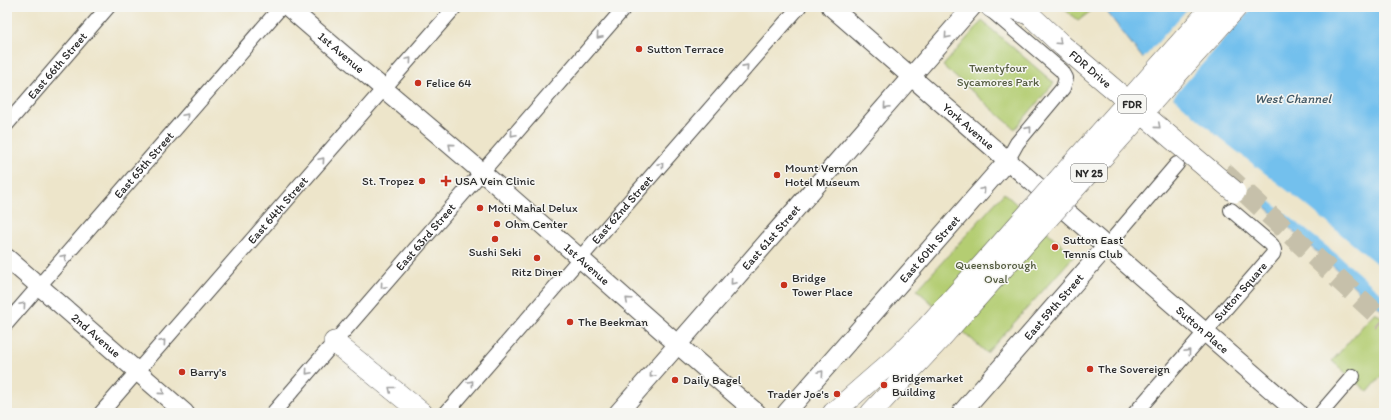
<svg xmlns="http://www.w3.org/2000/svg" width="1391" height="420" viewBox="0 0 1391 420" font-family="Itim,sans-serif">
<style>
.green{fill:#b4cd72;stroke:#707c4e}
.water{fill:#73c0ed;stroke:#4f768c}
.pier{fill:#ede5ca}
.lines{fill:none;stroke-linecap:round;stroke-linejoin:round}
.highway-tunnel{stroke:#c6c0aa;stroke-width:21;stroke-dasharray:21 10;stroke-linecap:butt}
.minor-casing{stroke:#484743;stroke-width:16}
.major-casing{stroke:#484743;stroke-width:20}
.highway-casing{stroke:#484743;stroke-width:22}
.minor{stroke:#fff;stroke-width:14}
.major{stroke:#fff;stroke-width:18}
.highway{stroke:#fff;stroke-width:21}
.highway-bridge-casing{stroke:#484743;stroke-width:22;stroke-linecap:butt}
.highway-bridge{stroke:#fff;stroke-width:21}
.oneway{stroke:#a0a0a0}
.poi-dot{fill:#c8321e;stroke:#f6f6f2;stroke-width:1.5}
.labels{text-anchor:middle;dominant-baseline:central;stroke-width:3;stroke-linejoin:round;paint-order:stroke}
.shield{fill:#f6f6f2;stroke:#686867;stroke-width:1}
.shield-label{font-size:11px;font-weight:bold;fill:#2b2b2b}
.poi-label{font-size:12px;fill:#2b2b2b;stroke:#f6f6f2;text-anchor:start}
.street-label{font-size:12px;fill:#2b2b2b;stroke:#f6f6f2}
.park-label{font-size:12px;fill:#545c40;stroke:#f6f6f2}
.water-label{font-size:13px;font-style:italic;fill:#415865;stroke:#f6f6f2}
</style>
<rect width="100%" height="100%" fill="#f6f6f2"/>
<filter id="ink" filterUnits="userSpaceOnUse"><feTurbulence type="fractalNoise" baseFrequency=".025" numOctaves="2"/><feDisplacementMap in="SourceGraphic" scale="8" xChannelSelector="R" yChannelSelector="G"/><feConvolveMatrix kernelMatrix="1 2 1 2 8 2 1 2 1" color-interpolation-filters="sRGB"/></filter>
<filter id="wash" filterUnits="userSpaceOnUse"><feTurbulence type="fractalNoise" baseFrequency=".012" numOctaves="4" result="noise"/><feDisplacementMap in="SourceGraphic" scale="16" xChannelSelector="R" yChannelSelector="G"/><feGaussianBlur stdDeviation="0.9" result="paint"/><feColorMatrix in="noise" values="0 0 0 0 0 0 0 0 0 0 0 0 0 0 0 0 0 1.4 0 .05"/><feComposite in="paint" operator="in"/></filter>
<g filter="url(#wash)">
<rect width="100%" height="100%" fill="#ede5ca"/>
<path class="green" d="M1062 7H1096L1078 21Z
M982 21 1054 83 1015 129 943 66Z
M1004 193 1074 256 987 353 917 290Z
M1375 312 1384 319V373L1368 392 1332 361Z"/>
<path class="water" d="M1103 7H1384V312L1364 294 1361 293 1334 267 1266 207 1260 197 1250 190 1252 187 1183 110Z"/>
<path class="pier" d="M1189 7H1253L1173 97 1222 140 1306 205 1384 270V296L1339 256 1243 180 1199 134 1142 60Z"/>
</g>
<g filter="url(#ink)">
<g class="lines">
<path class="highway-tunnel" d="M1223 172 1384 321"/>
<defs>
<g id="minor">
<path d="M992 11 1062 71 1066 78 1063 88 1017 143 1007 161"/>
<path id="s1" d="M7 124 108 7"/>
<path d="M1106 247 1177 164"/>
<path id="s2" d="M7 323 281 7"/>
<path id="s3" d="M101 413 455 7"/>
<path id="s4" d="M273 413 625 7"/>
<path id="s5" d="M446 413 660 166 799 7"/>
<path id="s6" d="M1135 413 1273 254 1274 250 1272 245 1231 210"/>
<path d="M1321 413 1353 376"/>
</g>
<g id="major">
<path id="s7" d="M288 7C355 66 425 122 492 181 581 258 667 337 757 413"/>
<path id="s8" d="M831 7 1298 413"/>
<path id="s9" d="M7 258 185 413"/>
<path id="s10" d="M618 413 972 7"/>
<path id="s11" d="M786 413 1007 161"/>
<path id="s12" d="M961 413 1106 247"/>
</g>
<path id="highway" d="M991 7 1002 13
M1011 7 1030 15
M334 342 422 413
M833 413 897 357 927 327
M871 413 940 339"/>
</defs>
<use href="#minor" class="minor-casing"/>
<use href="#major" class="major-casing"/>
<use href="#highway" class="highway-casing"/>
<use href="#minor" class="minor"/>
<use href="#major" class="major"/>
<use href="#highway" class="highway"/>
<defs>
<g id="highway-bridge">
<path id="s13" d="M1030 15 1063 46 1235 192"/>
<path d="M927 327 1212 7"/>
<path d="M940 339 1237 7"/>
</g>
</defs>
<use href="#highway-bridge" class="highway-bridge-casing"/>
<use href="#highway-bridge" class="highway-bridge"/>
</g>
<defs><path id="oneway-chevron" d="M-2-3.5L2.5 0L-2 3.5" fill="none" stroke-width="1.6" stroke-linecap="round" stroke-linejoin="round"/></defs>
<g class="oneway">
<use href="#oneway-chevron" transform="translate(599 36) rotate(131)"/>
<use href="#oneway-chevron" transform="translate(947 36) rotate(131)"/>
<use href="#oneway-chevron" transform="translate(1059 42) rotate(42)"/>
<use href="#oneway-chevron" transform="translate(409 60) rotate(-49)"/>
<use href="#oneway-chevron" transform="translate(746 67) rotate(-48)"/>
<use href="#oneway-chevron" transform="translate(886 106) rotate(131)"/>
<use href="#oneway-chevron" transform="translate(186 116) rotate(-49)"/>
<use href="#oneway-chevron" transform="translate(1158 126) rotate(41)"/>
<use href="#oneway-chevron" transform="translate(1029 129) rotate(-51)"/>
<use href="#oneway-chevron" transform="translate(513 134) rotate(131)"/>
<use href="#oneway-chevron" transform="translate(451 146) rotate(-140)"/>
<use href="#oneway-chevron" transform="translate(322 160) rotate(-49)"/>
<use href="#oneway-chevron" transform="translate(661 165) rotate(-49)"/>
<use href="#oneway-chevron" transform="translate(983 190) rotate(-49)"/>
<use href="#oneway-chevron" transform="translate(64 257) rotate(-49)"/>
<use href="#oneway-chevron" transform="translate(733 282) rotate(131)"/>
<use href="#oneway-chevron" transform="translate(383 286) rotate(131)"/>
<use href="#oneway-chevron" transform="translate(628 300) rotate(-138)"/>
<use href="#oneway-chevron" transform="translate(23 305) rotate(-49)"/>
<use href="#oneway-chevron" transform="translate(163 342) rotate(-49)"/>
<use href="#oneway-chevron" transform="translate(1188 352) rotate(-49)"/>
<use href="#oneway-chevron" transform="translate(308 372) rotate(131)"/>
<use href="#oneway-chevron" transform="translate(821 373) rotate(-49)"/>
<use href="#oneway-chevron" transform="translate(652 375) rotate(131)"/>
<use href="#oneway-chevron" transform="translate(471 383) rotate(-49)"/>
<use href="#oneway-chevron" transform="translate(391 389) rotate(-141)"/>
<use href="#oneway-chevron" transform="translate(162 392) rotate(41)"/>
</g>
</g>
<g class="poi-dot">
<circle cx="639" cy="49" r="4"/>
<circle cx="418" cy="83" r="4"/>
<circle cx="777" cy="175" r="4"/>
<circle cx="422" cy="181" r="4"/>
<path d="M444 175h4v4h4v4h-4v4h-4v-4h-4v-4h4z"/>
<circle cx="480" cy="208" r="4"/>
<circle cx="497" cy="224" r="4"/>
<circle cx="495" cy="239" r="4"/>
<circle cx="1055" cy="247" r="4"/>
<circle cx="537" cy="258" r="4"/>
<circle cx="784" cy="285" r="4"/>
<circle cx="570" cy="322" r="4"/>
<circle cx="1090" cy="369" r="4"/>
<circle cx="182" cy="372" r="4"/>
<circle cx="675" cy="380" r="4"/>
<circle cx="884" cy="385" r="4"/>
<circle cx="837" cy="394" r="4"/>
</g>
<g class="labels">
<g class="shield">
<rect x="1118" y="95" width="28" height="18" rx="3"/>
<rect x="1071" y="164" width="36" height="18" rx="3"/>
</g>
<g class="shield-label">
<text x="1132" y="104">FDR</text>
<text x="1089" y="173">NY 25</text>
</g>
<g class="poi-label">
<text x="647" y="49">Sutton Terrace</text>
<text x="426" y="83">Felice 64</text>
<text x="785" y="168">Mount Vernon<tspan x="785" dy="14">Hotel Museum</tspan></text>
<text x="414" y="181" text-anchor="end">St. Tropez</text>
<text x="455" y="181">USA Vein Clinic</text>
<text x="488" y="208">Moti Mahal Delux</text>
<text x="505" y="224">Ohm Center</text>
<text x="1063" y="240">Sutton East<tspan x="1063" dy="14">Tennis Club</tspan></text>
<text x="495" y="252" text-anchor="middle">Sushi Seki</text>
<text x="537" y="272" text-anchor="middle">Ritz Diner</text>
<text x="792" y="278">Bridge<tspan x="792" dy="14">Tower Place</tspan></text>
<text x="578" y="322">The Beekman</text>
<text x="1098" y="369">The Sovereign</text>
<text x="190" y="372">Barry's</text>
<text x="892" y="378">Bridgemarket<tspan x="892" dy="14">Building</tspan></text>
<text x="683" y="380">Daily Bagel</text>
<text x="829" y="394" text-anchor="end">Trader Joe's</text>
</g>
<g class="street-label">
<text stroke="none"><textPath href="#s7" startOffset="70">1st Avenue</textPath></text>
<text stroke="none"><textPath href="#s1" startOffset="77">East 66th Street</textPath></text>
<text stroke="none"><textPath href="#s13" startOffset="81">FDR Drive</textPath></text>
<text stroke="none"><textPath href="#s8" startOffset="182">York Avenue</textPath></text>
<text stroke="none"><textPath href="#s2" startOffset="209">East 65th Street</textPath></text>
<text stroke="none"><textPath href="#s5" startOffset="269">East 62nd Street</textPath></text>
<text stroke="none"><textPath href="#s3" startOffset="269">East 64th Street</textPath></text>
<text stroke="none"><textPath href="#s4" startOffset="233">East 63rd Street</textPath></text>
<text stroke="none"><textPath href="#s10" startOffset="233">East 61st Street</textPath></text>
<text stroke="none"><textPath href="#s11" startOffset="218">East 60th Street</textPath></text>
<text stroke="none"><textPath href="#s7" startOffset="394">1st Avenue</textPath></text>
<text stroke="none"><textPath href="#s6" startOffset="161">Sutton Square</textPath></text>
<text stroke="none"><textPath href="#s12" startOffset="141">East 59th Street</textPath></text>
<text stroke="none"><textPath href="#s8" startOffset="492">Sutton Place</textPath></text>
<text stroke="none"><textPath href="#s9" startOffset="118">2nd Avenue</textPath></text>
</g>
<g class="park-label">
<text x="998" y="68">Twentyfour<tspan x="998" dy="14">Sycamores Park</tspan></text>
<text x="996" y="265">Queensborough<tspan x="996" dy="14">Oval</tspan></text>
</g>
<g class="water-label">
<text x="1293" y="98">West Channel</text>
</g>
</g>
<rect width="1391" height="420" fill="none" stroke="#f6f6f2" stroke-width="24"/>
</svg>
